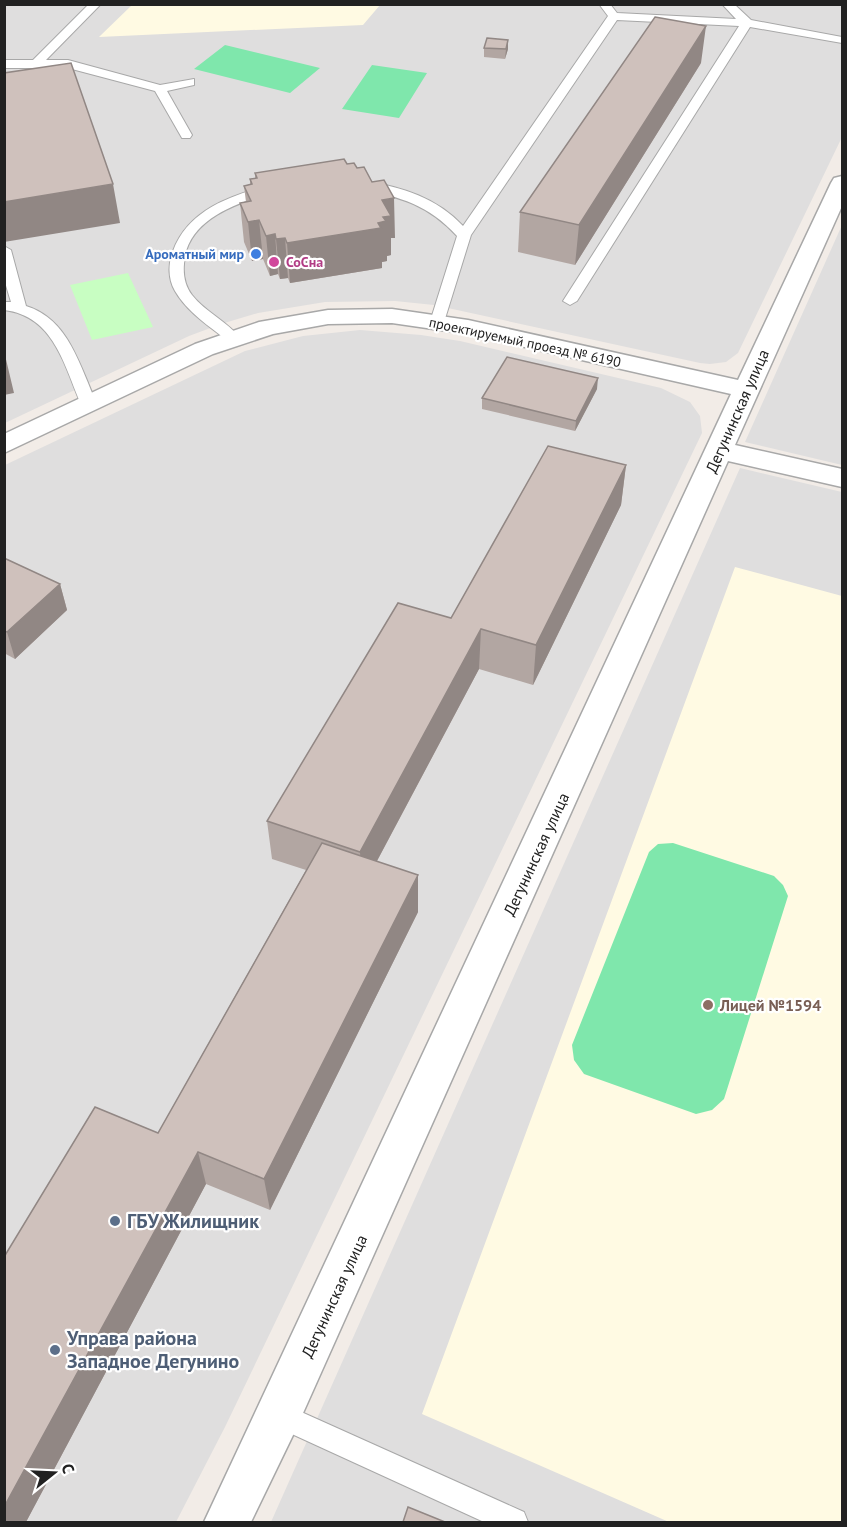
<svg xmlns="http://www.w3.org/2000/svg" width="847" height="1527" viewBox="0 0 847 1527" font-family="'PT Sans',sans-serif">
<style>
.residential{fill:#dfdede}
.education{fill:#fffae3}
.park{fill:#c8fec2}
.pitch{fill:#7fe7ac}
.lines{fill:none;stroke-linecap:round;stroke-linejoin:round}
.service-casing{stroke:#a8a8a8;stroke-width:2}
.minor-casing{stroke:#a8a8a8;stroke-width:3}
.service{fill:#fff;fill-rule:evenodd}
.minor{fill:#fff;fill-rule:evenodd}
.wall{fill:#b2a6a2}
.shaded-wall{fill:#918784}
.building{fill:#cfc1bc;stroke:#918784;stroke-width:1.5}
.shop-dot{fill:#3f7fe0;stroke:#fff;stroke-width:2}
.hotel-dot{fill:#d1479c;stroke:#fff;stroke-width:2}
.education-dot{fill:#8d6e63;stroke:#fff;stroke-width:2}
.service-dot{fill:#5c6f8a;stroke:#fff;stroke-width:2}
.labels{text-anchor:middle;dominant-baseline:central;stroke-width:4.5;stroke-linejoin:round;paint-order:stroke}
.far-shop-label{font-size:14px;font-weight:bold;fill:#366cbe;stroke:#fff;text-anchor:end}
.far-hotel-label{font-size:14px;font-weight:bold;fill:#b23c85;stroke:#fff;text-anchor:start}
.far-street-label{font-size:14px;fill:#212121;stroke:#fff}
.street-label{font-size:16px;fill:#212121;stroke:#fff}
.education-label{font-size:16px;font-weight:bold;fill:#785e54;stroke:#fff;text-anchor:start}
.near-service-label{font-size:20px;font-weight:bold;fill:#4e5e75;stroke:#fff;text-anchor:start}
</style>
<rect width="100%" height="100%" fill="#f2ece7"/>
<path class="residential" d="M4 5H842V137L738 353 726 362 710 364 700 363 434 305 395 301 325 302 258 313 221 324 189 336 5 423Z
M842 225V465L745 442Z
M360 330 421 335 460 341 661 388 690 402 700 416 702 433 225 1427 176 1522H5V465L245 351 303 336Z
M740 468 842 492V1522H271Z"/>
<path class="education" d="M132 5V4L380 5 363 25 99 37Z
M735 567 842 596V1522H669L422 1414Z"/>
<path class="park" d="M128 273 153 327 92 340 70 285Z"/>
<path class="pitch" d="M225 45 320 68 290 93 194 69Z
M372 65 427 73 399 118 342 109Z
M673 843 774 876 783 885 788 896 724 1099 712 1110 696 1114 584 1074 574 1060 572 1045 649 852 658 844Z"/>
<g class="lines">
<defs>
<path id="service" d="M89 4H101L46 60H68L160 85 194 79V85L167 91 192 135 190 138H182L155 91 68 68H4V60H33Z
M599 4H610L617 13 736 19 722 4H734L751 20 842 37V43L750 27 577 301 570 305 563 301 739 26 617 20 471 235 444 322 437 326 432 325 430 322 457 236C428 204 401 198 360 188L358 185 365 181C402 187 437 198 463 226L608 16Z
M271 185 278 189 276 192C239 202 186 219 184 264 183 275 185 286 192 295 205 312 227 321 240 338L233 342 228 341C209 326 187 312 175 291 168 279 168 264 173 251 188 210 231 195 271 185Z
M4 246 11 250 26 306C69 319 80 367 97 404L94 407 89 409 81 404C64 365 54 316 4 310V302H11L4 279Z
M279 1402 524 1512 528 1522H484L270 1424 266 1415 270 1406Z"/>
<path id="minor" d="M842 176V206L735 445 842 469V487L728 461 295 1431 251 1522H204L731 394 468 334 392 323 328 324 273 334 213 354 4 453V434L195 344 259 322 328 310 392 309 468 320 738 380 831 183 834 178Z"/>
</defs>
<use href="#service" class="service-casing"/>
<use href="#minor" class="minor-casing"/>
<use href="#service" class="service"/>
<use href="#minor" class="minor"/>
</g>
<path class="wall" d="M508 40V49L505 59 484 57V48Z
M701 63 575 265 518 252 520 212Z
M255 173 395 238H391V255L387 256V261L382 262V268L290 283 288 278 280 279 278 274 270 276 263 259 252 261 244 242 240 203 246 202 244 186 250 185V179L255 178Z
M597 389 575 431 482 409V398Z
M626 465 621 505 533 685 479 669 377 861 418 912 270 1210 206 1184 26 1522H4L158 1133 306 870 272 859 267 821 451 618Z
M4 558 60 584 67 610 15 659 4 653Z"/>
<path class="shaded-wall" d="M706 26 701 63 575 265 579 225Z
M508 40V49L505 59 506 49Z
M113 184 120 223 4 242V202Z
M394 198 395 238H391V255L387 256V261L382 262V268L290 283 287 243 378 223 382 200Z
M259 220 263 259 252 261 248 222Z
M275 234 278 274 270 276 266 236Z
M285 238 288 278 280 279 276 239Z
M4 351 14 393 4 395Z
M598 378 597 389 575 431 576 421Z
M626 465 621 505 533 685 536 645Z
M60 584 67 610 15 659 7 632Z
M481 629 479 669 362 889 360 852Z
M418 875V912L270 1210 264 1179Z
M198 1152 206 1184 26 1522H4V1507Z"/>
<path class="building" d="M655 17 706 26 579 225 520 212Z
M487 38 508 40 506 49 484 48Z
M71 63 113 184 4 202V73Z
M344 159 347 164 354 163 357 168 364 167 372 182 384 180 394 198 382 200 391 216 383 217 386 221 378 223 381 228 287 243 285 238 276 239 275 234 266 236 259 220 248 222 240 203 251 201 244 186 252 184 250 179 257 178 255 173Z
M507 357 598 378 576 421 482 398Z
M548 446 626 465 536 645 481 629 360 852 267 821 398 603 451 618Z
M4 558 60 584 7 632 4 631Z
M322 843 418 875 264 1179 198 1152 4 1507V1257L95 1107 158 1133Z
M408 1507 445 1522H403Z"/>
<circle class="shop-dot" cx="256" cy="254" r="6"/>
<circle class="hotel-dot" cx="274" cy="262" r="6"/>
<circle class="education-dot" cx="708" cy="1005" r="6"/>
<g class="service-dot">
<circle cx="115" cy="1221" r="6"/>
<circle cx="55" cy="1350" r="6"/>
</g>
<g class="labels">
<g class="far-shop-label">
<text x="244" y="254">Ароматный мир</text>
</g>
<g class="far-hotel-label">
<text x="286" y="262">СоСна</text>
</g>
<g class="far-street-label">
<text transform="translate(525 342) rotate(12)">проектируемый проезд № 6190</text>
</g>
<g class="street-label">
<text transform="translate(737 411) rotate(-66)">Дегунинская улица</text>
<text transform="translate(536 854) rotate(-65)">Дегунинская улица</text>
<text transform="translate(334 1296) rotate(-65)">Дегунинская улица</text>
</g>
<g class="education-label">
<text x="720" y="1005">Лицей №1594</text>
</g>
<g class="near-service-label">
<text x="127" y="1221">ГБУ Жилищник</text>
<text x="67" y="1338">Управа района<tspan x="67" dy="23">Западное Дегунино</tspan></text>
</g>
</g>
<rect width="847" height="1527" fill="none" stroke="#212121" stroke-width="12"/>
<g transform="translate(54 1473) rotate(72)" stroke="#ffffff" stroke-width="4.5" paint-order="stroke">
<path d="M0-4.5L10 22L0 15L-10 22Z" fill="#212121"/>
<text y="-9" font-size="16" font-weight="bold" text-anchor="middle" fill="#212121">С</text>
</g>
</svg>
